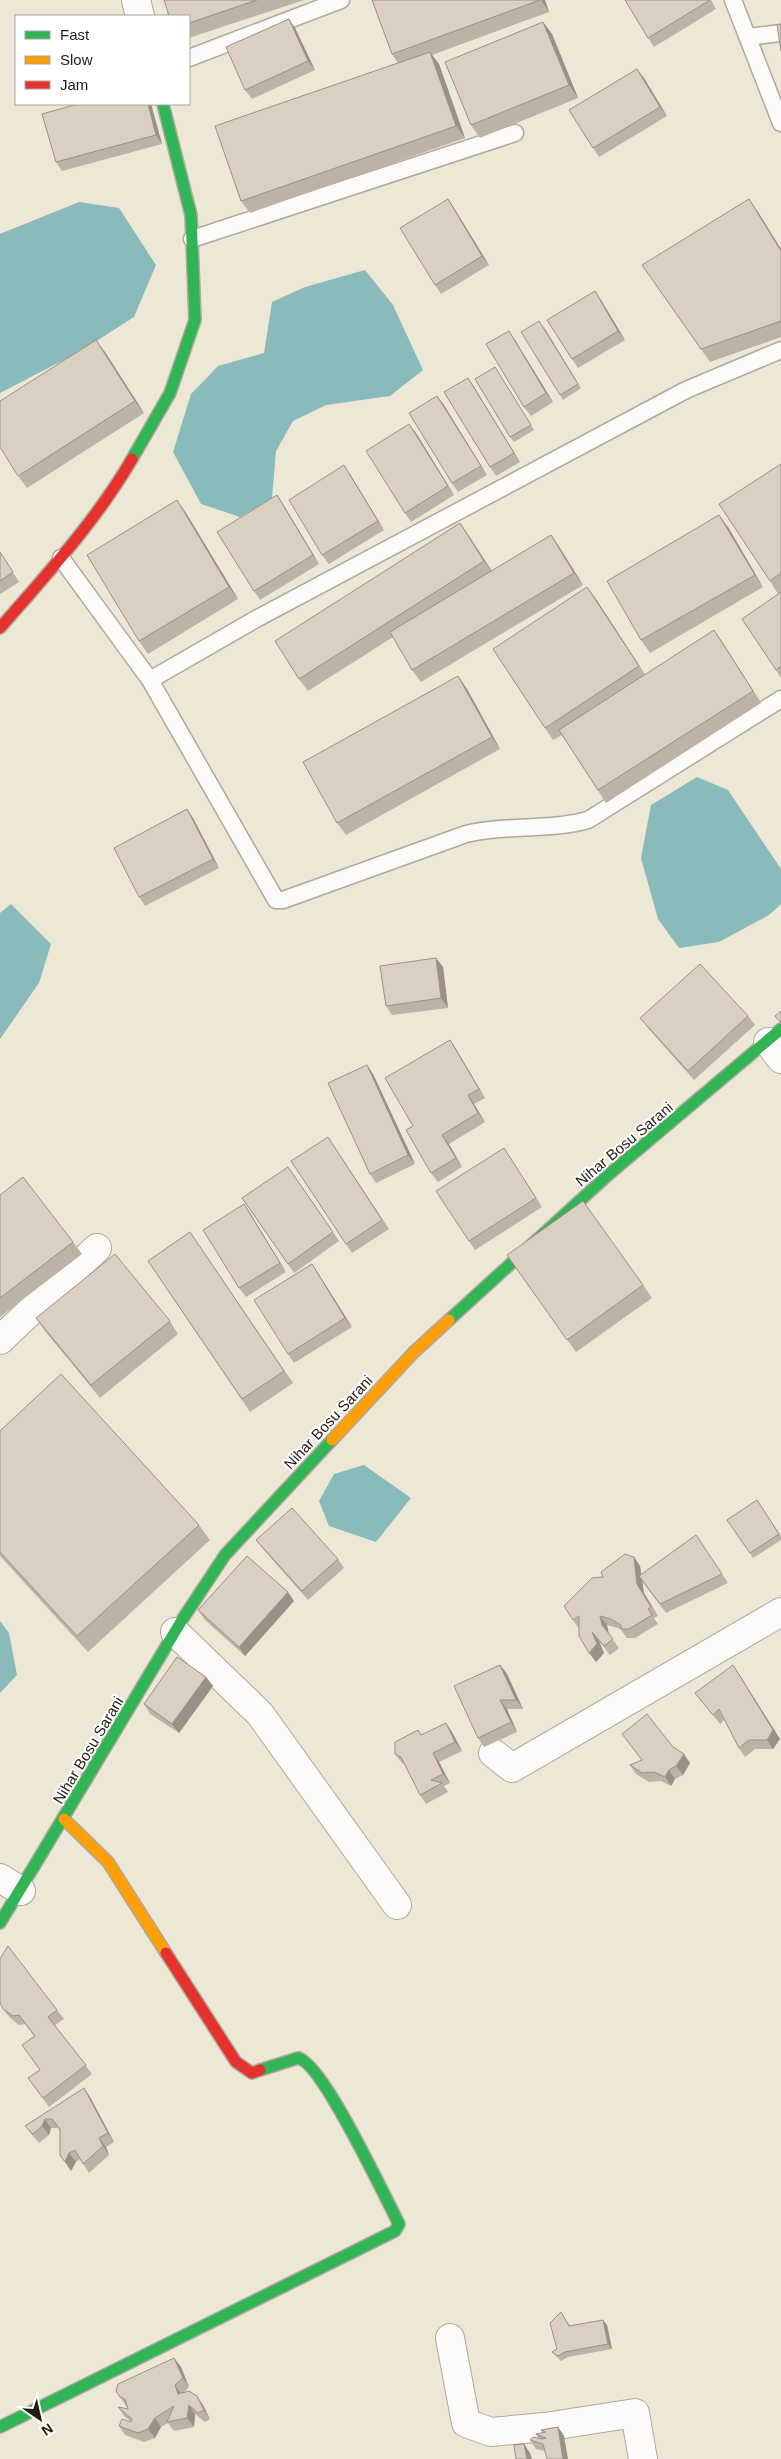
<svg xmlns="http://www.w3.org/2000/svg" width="781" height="2459" viewBox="0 0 781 2459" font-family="Arial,sans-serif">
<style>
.water{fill:#8abbbb}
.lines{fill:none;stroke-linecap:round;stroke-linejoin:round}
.lane-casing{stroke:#ada99c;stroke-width:19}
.street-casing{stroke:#ada99c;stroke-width:30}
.fast-casing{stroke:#ada99c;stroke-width:14}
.slow-casing{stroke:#ada99c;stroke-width:14}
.jam-casing{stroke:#ada99c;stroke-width:14}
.lane{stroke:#fcfbf9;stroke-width:16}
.street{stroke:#fcfbf9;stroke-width:28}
.fast{stroke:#30b455;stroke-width:11}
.slow{stroke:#ff9f0a;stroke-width:11}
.jam{stroke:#e5322d;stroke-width:11}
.wall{fill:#bcb2a6}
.shaded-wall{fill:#999187}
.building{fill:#dbcfc1;stroke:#999187}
.labels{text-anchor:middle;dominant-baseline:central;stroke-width:4;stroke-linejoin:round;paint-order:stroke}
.street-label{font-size:15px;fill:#201c10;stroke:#fff}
</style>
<rect width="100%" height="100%" fill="#ede7d6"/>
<path class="water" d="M79 202 119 208 156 265 134 317 81 351 0 393V234Z
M365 270 393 305 423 370 390 396 326 405 293 421 276 451 272 498 240 517 201 504 173 452 191 394 218 366 264 353 272 302 305 287Z
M697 777 728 790 781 869V904L769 915 719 942 679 948 658 919 641 858 651 805Z
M11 904 51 944 39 983 0 1039V913Z
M364 1465 411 1498 376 1542 329 1526 319 1501 334 1474Z
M0 1621 9 1633 17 1675 0 1693Z"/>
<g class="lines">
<defs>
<path id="lane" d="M733 0 781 123
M748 37 781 33
M189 58 341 0
M192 239 515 133
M61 558 150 680 276 900H283L466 834C506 824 549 831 588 820L781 699
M150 680 256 619 686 390 781 350"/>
<path id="street" d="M136 0 140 16
M768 1042 781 1059
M0 1340 97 1248
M175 1632 260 1714 397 1905
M493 1753 512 1768 781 1612
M0 1878 21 1891
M450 2338 466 2423 491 2432 545 2427 635 2413 643 2459"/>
<path id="fast" d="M132 459 170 393 195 320 191 215 163 104
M449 1320 608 1175 781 1029
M0 1923 182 1620 225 1555 332 1440
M0 2427 395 2231 399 2224C385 2197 322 2062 298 2058L260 2070"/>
<path id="slow" d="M332 1440 414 1352 449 1320
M64 1819 108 1862 166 1953"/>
<path id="jam" d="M0 628C47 574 96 521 132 459
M166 1953 236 2062 252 2073 260 2070"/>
</defs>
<use href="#lane" class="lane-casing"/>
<use href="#street" class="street-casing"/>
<use href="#fast" class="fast-casing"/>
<use href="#slow" class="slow-casing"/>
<use href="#jam" class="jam-casing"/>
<use href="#lane" class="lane"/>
<use href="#street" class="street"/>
<use href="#fast" class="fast"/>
<use href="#slow" class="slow"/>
<use href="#jam" class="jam"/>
</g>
<path class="wall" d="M164 0H304L189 38V16Z
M372 0H545L549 12 432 55 439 64 465 138 250 213 241 201 398 63 392 54Z
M625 0H711L716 9 654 47 648 38Z
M543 22 552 34 578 98 480 138 471 125Z
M295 28 315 70 252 99 245 90Z
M644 78 667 116 599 157 593 148Z
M151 104 162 144 62 171 56 162Z
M454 208 489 265 441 294 435 285Z
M758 212 781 249V337L710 362 642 265Z
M601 300 625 340 578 368 572 359Z
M543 325 581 388 563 400 560 395Z
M515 340 553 402 531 416 524 407Z
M105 352 144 413 27 488 18 476Z
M498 372 534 430 514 442 510 437Z
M468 378 474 387 520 462 496 476 490 467Z
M437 396 487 475 458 492 452 483Z
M416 433 454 495 411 522 405 513Z
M781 464V592L778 594 770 581Z
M350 474 384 530 329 564 322 555Z
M277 495 283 504 319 564 260 600 254 591Z
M186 513 238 599 148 654 139 641Z
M728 527 763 587 650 653 641 640Z
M551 535 560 548 583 585 421 682 412 670 393 637 308 691 299 679 469 536 492 571Z
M0 552 19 582 0 594Z
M781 592V678L776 670Z
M596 599 645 675 714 630 761 703 606 803 562 735 553 740 545 728Z
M458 676 467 689 500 749 346 835 337 823Z
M193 818 219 868 145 906 139 897Z
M436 958 443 967 448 1008 392 1015 386 1006Z
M748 1016 755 1025 694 1080 647 1027 640 1018Z
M450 1040 456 1049 485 1098 474 1104 485 1122 449 1144 462 1167 438 1182 431 1173 413 1126Z
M367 1065 373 1074 415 1164 376 1183 370 1174Z
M328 1137 389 1229 352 1253 346 1244Z
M504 1148 542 1207 475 1250 469 1241Z
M288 1167 339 1241 294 1273 242 1198Z
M0 1195 73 1242 82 1254 0 1317Z
M244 1204 286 1272 246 1297 239 1288Z
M190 1232 293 1383 250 1412 148 1261Z
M507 1255 643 1285 652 1298 576 1352Z
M318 1273 352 1327 294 1363 288 1354Z
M36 1318 170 1321 178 1334 100 1398 45 1331Z
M0 1431 199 1525 210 1540 88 1652 0 1556Z
M757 1500 781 1536V1540L753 1558 727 1520Z
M256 1540 338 1559 344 1568 308 1600 263 1549Z
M702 1544 728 1583 666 1613 642 1581 644 1593 658 1616 654 1618 658 1624 635 1638H627L621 1630 618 1628 607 1625 608 1633 619 1648 610 1655 599 1641 604 1653 596 1662 579 1629 573 1620 603 1577 634 1557 640 1566 641 1574Z
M294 1601 245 1656 205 1620 198 1610Z
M500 1665 507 1674 523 1709H507L517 1732 484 1747 478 1738Z
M739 1674 780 1739 773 1749H755L745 1757 739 1748 725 1719 720 1724 695 1693Z
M206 1677 213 1686 179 1733 150 1714 144 1704Z
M452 1732 462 1751 439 1762 450 1783 444 1786 448 1792 426 1804 420 1795 404 1764 402 1763 395 1754 422 1735Z
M622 1734 673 1747 690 1763 683 1775 675 1779 671 1786 661 1781 649 1782 636 1774 630 1765 642 1760Z
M3 2009 57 2010 64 2019 55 2025 92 2074 49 2107 28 2078 40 2070 22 2045 34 2036 25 2024 19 2025 10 2018Z
M90 2097 114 2142 106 2147 109 2155 89 2173 80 2159 76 2162 71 2171 65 2162 60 2131 58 2128H51L49 2135 39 2143 32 2135 25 2126Z
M564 2317 570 2326 607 2325 612 2349 568 2357 561 2361 552 2352 557 2349Z
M174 2358 181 2367 189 2387 184 2392 203 2405 210 2419 205 2422 195 2414 194 2427 174 2431 168 2423 161 2427 155 2438 144 2442 125 2435 119 2426 131 2422 124 2416 118 2407 128 2409 127 2407 126 2406 116 2391Z
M558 2427 564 2436 545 2451 536 2449 530 2440 538 2438 536 2434 543 2433 541 2430Z"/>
<path class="shaded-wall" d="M541 0H545L549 12Z
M289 19 295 28 315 70 308 61Z
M543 22 552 34 578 98 569 85Z
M430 52 439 64 465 138 456 126Z
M637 69 644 78 667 116 660 107Z
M148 104H151L162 144 156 135Z
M448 199 454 208 489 265 482 256Z
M749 199 758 212 781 249V251Z
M595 291 601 300 625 340 618 331Z
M509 331 515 340 553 402 546 393Z
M96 340 105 352 144 413 135 401Z
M468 378 474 387 520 462 514 453Z
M437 396 444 405 487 475 481 466Z
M409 424 416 433 454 495 448 486Z
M344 465 350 474 384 530 378 521Z
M277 495 283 504 319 564 313 555Z
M177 500 186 513 238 599 229 587Z
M719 515 728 527 763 587 755 575Z
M460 523 469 536 493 573 484 561Z
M551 535 560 548 583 585 574 573Z
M587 587 596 599 648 679 639 666Z
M714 630 723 643 761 703 753 691Z
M458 676 467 689 500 749 492 737Z
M187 809 193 818 219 868 213 859Z
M436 958 443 967 448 1008 441 998Z
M450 1040 456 1049 485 1098 479 1089Z
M367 1065 373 1074 415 1164 408 1155Z
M468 1095 474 1104 485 1122 478 1113Z
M442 1135 449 1144 462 1167 456 1158Z
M244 1204 250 1213 286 1272 280 1263Z
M312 1264 318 1273 352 1327 345 1318Z
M634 1557 640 1566 644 1593 658 1616 637 1584Z
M288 1592 294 1601 245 1656 239 1647Z
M600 1616 607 1625 609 1634 602 1625Z
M592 1632 599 1641 604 1653 596 1662 589 1653Z
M500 1665 507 1674 523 1709 516 1700Z
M733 1665 780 1739 773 1749 767 1740Z
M206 1677 213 1686 179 1733 172 1724Z
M500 1700 507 1709 517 1732 511 1722Z
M446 1723 452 1732 462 1751 455 1742Z
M433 1753 439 1762 450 1783 443 1774Z
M684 1754 690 1763 683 1775 676 1766Z
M669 1770 675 1779 671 1786 665 1777Z
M84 2088 90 2097 114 2142 108 2133Z
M45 2119 51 2128 49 2135 42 2126Z
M99 2138 106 2147 109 2155 103 2146Z
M69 2153 76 2162 71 2171 65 2162Z
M603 2320 607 2325 612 2349 608 2344Z
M174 2358 181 2367 189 2387 183 2378Z
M175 2385 181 2394H178Z
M197 2396 203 2405 210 2419 204 2410Z
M189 2405 195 2414 194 2427 187 2418Z
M155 2418 161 2427 155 2438 148 2429Z
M558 2427 564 2436 568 2459H563Z
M524 2444 530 2453 532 2459H527Z"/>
<path class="building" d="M164 0H257L189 23V16H169Z
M372 0H540L392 54Z
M625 0H710L648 38Z
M289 19 308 61 245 90 226 47Z
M543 22 569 85 471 125 445 62Z
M781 24V51L777 25Z
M430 52 456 126 241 201 215 126Z
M637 69 660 107 593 148 569 110Z
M78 104H148L156 135 56 162 42 114Z
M448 199 482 256 435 285 400 228Z
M749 199 781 251V321L701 349 642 265Z
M595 291 618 331 572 359 547 320Z
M539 321 578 384 560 395 521 332Z
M509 331 546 393 524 407 486 344Z
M96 340 135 401 18 476 0 447V401Z
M495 367 531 425 510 437 475 379Z
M468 378 514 453 490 467 444 392Z
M437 396 481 466 452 483 409 413Z
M409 424 448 486 405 513 366 451Z
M781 464V573L770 581 719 504Z
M344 465 378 521 322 555 289 500Z
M277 495 313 555 254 591 217 532Z
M177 500 229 587 139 641 87 555Z
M719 515 755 575 641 640 607 581Z
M460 523 484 561 299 679 275 641Z
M551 535 574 573 412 670 390 632Z
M0 552 13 572 0 581Z
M587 587 639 666 545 728 493 649Z
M781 592V666L776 670 742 619Z
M714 630 753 691 598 790 559 730Z
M458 676 492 737 337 823 303 762Z
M187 809 213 859 139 897 114 848Z
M436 958 441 998 386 1006 380 966Z
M700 964 748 1016 688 1071 640 1018Z
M781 1011V1023L775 1016Z
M450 1040 479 1089 468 1095 478 1113 442 1135 456 1158 431 1173 406 1130 413 1126 385 1078Z
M367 1065 408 1155 370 1174 328 1083Z
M328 1137 382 1220 346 1244 291 1161Z
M504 1148 536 1198 469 1241 436 1191Z
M288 1167 333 1232 288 1264 242 1198Z
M23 1177 73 1242 0 1298V1195Z
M583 1201 643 1285 567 1340 507 1255Z
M244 1204 280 1263 239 1288 203 1230Z
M190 1232 284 1371 242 1399 148 1261Z
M115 1254 170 1321 91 1385 36 1318Z
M312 1264 345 1318 288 1354 254 1300Z
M61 1374 199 1525 77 1636 0 1552V1431Z
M757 1500 779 1534 750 1553 727 1520Z
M292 1508 338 1559 302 1591 256 1540Z
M696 1535 722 1574 660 1604 639 1576Z
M625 1554 634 1557 637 1584 651 1607 648 1609 652 1615 629 1629H621V1625L611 1619 600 1616 602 1625 613 1639 604 1646 592 1632 597 1644 589 1653 579 1636V1616L573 1620 564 1606 592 1578 603 1577 601 1572Z
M247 1556 288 1592 239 1647 198 1610Z
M177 1657 206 1677 172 1724 144 1704Z
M500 1665 516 1700H500L511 1722 478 1738 454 1686Z
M733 1665 773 1730 767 1740H749L739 1748 719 1709 713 1715 695 1693Z
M647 1714 673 1747 684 1754 676 1766 669 1770 665 1777 654 1772 642 1773 630 1765 642 1760 622 1734Z
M446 1723 455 1742 433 1753 443 1774 431 1780 442 1783 420 1795 401 1757 395 1754V1742L418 1730 421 1735Z
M8 1946 57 2010 48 2017 86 2065 43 2098 28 2078 40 2070 22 2045 35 2036 19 2015 13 2016 3 2009 0 2003V1959Z
M84 2088 108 2133 99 2138 103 2146 83 2164 75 2150 69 2153 65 2162 60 2155V2129L52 2119H45L42 2126 33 2134 25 2126Z
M561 2312 569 2326 603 2320 608 2344 565 2352 558 2356 552 2352 557 2349 550 2323Z
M174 2358 183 2378 175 2385 178 2394 189 2391 197 2396 204 2410 198 2413 189 2405 187 2418 167 2422 174 2406 155 2418 148 2429 138 2433 119 2426 122 2419 131 2422 132 2419 118 2407 128 2409 125 2399 120 2397 116 2391 118 2384Z
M558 2427 563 2459H547L543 2444 530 2440 533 2437 542 2439 546 2438 536 2434 546 2432 541 2430Z
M524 2444 527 2459H516L514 2445Z"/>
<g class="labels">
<g class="street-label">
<text transform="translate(624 1144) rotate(-40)">Nihar Bosu Sarani</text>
<text transform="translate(328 1422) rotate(-47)">Nihar Bosu Sarani</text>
<text transform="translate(88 1750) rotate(-59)">Nihar Bosu Sarani</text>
</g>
</g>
<rect x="15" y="15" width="175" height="90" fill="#ffffff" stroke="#a6a49f"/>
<rect x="25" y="31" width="25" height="8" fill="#30b455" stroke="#a6a49f"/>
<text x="60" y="40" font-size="15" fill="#201c10">Fast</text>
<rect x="25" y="56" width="25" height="8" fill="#ff9f0a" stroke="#a6a49f"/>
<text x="60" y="65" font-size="15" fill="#201c10">Slow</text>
<rect x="25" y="81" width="25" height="8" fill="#e5322d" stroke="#a6a49f"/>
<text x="60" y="90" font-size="15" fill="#201c10">Jam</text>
<g transform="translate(40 2419) rotate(146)" stroke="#ffffff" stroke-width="4" paint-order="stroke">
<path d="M0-4L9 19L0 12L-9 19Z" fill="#201c10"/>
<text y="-8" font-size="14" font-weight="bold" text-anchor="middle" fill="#201c10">N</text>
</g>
</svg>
